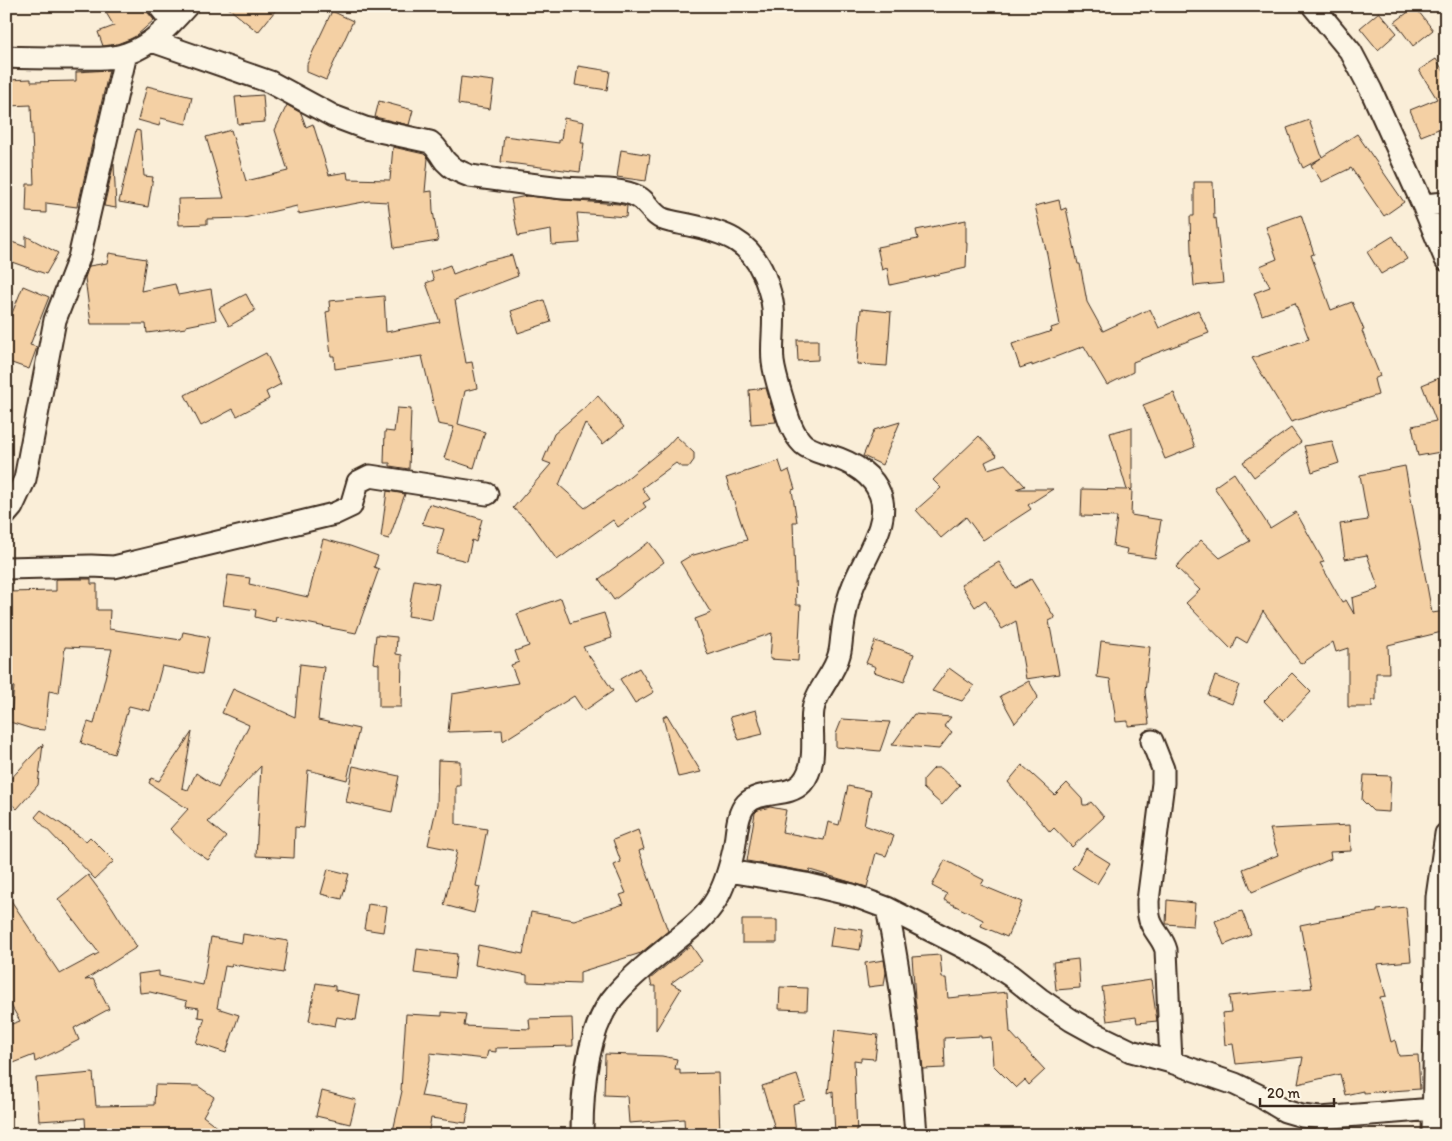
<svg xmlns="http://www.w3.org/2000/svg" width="1452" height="1141" viewBox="0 0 1452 1141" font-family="Itim,sans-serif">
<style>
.building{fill:#f4d0a4;stroke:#3b2a1e}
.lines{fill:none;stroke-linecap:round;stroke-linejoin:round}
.minor-casing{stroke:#3b2a1e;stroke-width:25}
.minor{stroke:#fcf5e5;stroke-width:21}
</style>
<rect width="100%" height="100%" fill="#faeed8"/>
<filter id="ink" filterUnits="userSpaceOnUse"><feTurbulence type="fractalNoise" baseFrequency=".02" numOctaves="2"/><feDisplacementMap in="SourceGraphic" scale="10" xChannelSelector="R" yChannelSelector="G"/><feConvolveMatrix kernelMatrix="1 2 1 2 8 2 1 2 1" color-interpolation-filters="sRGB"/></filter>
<g filter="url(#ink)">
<path class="building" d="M102 6H142L154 20 136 36 130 39 117 44 103 46 98 32 114 26Z
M226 6H279L258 32Z
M1415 7 1433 30 1413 46 1395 22Z
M332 11 353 21 326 80 307 72V64Z
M1379 12 1397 33 1378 50 1360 28Z
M1436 59 1446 75V126L1421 136 1410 110 1437 99 1419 70Z
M578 66 610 71 607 90 575 85Z
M109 70 79 201H78L77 207 46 203V213L26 212 27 184H34L31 105 9 106 8 80 31 79V82L76 81V72Z
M461 77 494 81 490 109 458 104Z
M147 86 192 97 186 124 161 118 159 126 138 120Z
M263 95 265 122 238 124 235 97Z
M379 101 413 110 409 125 375 117Z
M287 105 301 113 306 127 313 124 329 175 347 172 348 179 390 180 393 147 424 154 428 158 425 192 432 191 433 211 438 241 394 248 388 202 369 201 298 214 297 206 244 218 207 219V224L179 225 178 199 224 198 206 137 231 130 246 181 288 171 275 130Z
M564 118 584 122 581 143H584L580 172 501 162 504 136 559 143V140H561Z
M1309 120 1322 157 1357 134 1404 202 1384 216 1351 168 1322 182 1311 165 1321 158 1303 168 1295 151 1287 128Z
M136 130 140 131 144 176 153 177 148 207 119 202Z
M621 150 650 155 646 181 617 177Z
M114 163 116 208 104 206Z
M1194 182H1213L1214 219 1216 218 1223 283 1194 286 1191 251 1190 216H1194Z
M527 196 563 200 619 204 627 206 626 217 577 213 580 243 552 245 551 230 518 236 511 199Z
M1059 200 1061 210 1066 208 1078 264H1080L1087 302 1103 331 1150 309 1159 328 1198 310 1209 333 1133 362V372L1107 385 1084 346 1032 366V364L1020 368 1012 344 1052 331 1051 328 1060 325 1047 254 1035 206Z
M1301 215 1314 254 1311 255 1331 310 1352 302 1364 330 1362 331 1380 376 1374 379 1378 395 1291 422 1252 358 1309 339 1295 303 1262 315 1254 293 1270 287 1260 266 1277 259 1266 227Z
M966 220V243H967L966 268 890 285 887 268 882 270 877 247 918 239 916 230Z
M26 236 58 253 46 274 6 260V240L26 247Z
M1393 236 1407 259 1381 274 1367 252Z
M109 253 146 259 141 291 175 284 178 295 211 289 216 320 186 326V328L147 333 146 324H91L85 278 89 266 107 263Z
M512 255 518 276 455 300 466 363 472 362 477 388 465 391 458 424 485 432 474 468 444 458 454 427 438 424 422 356 335 369 334 356H331L326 312 330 311 329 301 384 296 386 332 440 322 426 283 434 280 431 272 450 265 453 274 487 261Z
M23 286 49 297 30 345 37 347 29 369 6 361V328Z
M246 294 255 311 229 326 219 308Z
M544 300 551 322 518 333 511 311Z
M861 309 891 312 887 366 857 364Z
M797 340H818V360L798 361Z
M266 353 281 384 266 392 269 399 237 416 233 409 201 426 185 395Z
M1446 375V451L1418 456 1412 426 1436 421 1422 385Z
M766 388 776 422 751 424 749 390Z
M1174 393 1195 447 1165 459 1143 405Z
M598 396 624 427 603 444 585 423 559 485 585 508 620 484 667 446 676 436 694 453V460L689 467H681L676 463 642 488 650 499 643 503 646 507 618 527 613 520 557 560 531 524 513 508 551 464 543 461 554 434Z
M397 408 411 409 409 469 390 466V463H384L385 431 394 432Z
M900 422 882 465 863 456 874 430Z
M1132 427V489L1129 490H1132L1131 515 1161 520 1155 558 1126 554 1127 549 1113 546 1117 517 1081 516 1082 489 1127 490 1110 433Z
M1291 428 1301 442 1254 477 1243 462Z
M979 436 997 456 985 462 988 469 1005 464 1025 486 1016 489H1053L1028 505 1031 509 983 540 966 517 941 538 916 510 941 488 933 480Z
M1332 441 1339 463 1312 472 1304 446Z
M779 461 783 473 789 470 795 489 792 490 797 522H793L796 605H801L798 661 770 659 772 633 708 655 695 619 711 613 680 562 690 556 747 540 726 478Z
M1405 466 1432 613 1446 611V631L1388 645 1389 673H1376V700H1372V707H1348V648L1336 652 1333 642 1301 664 1263 611 1247 643 1237 637 1232 650 1186 603 1200 590 1176 567 1201 540 1220 558 1250 541 1214 487 1234 473 1270 528 1296 512 1324 562 1320 563 1342 602 1346 600 1354 614 1352 598 1379 589 1367 555 1345 559 1340 524 1368 520 1360 475Z
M387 491 405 494 389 539 381 537Z
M429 504 482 519 476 542 472 540 467 561 437 554 444 529 422 524Z
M323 539 350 546 378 556 374 567 379 569 356 633 276 617 275 622 255 617 256 610 223 605 228 575 250 578 249 584 308 597Z
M649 542 664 562 614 600 599 579Z
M999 562 1015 588 1031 579 1055 618 1049 621 1059 674 1026 679 1016 621 1002 629 985 600 975 607 961 585Z
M56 579H91V584H97V610H110L109 629 181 640 183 632 209 637 202 674 162 666 150 711 129 706 114 754 81 743 88 722 94 724 112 649 65 647 59 693 49 691 45 730 32 729 10 722 14 687 6 686V654H8L6 592 56 591Z
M414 580 439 584 432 620 408 616Z
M561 598 570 623 604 613 612 638 583 647 613 691 584 711 574 696 503 741 502 730 448 732 452 694 518 683 511 665 519 662 515 651 529 646 517 614Z
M376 635 397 637 396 654 402 655 401 707H379V664L373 663Z
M875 641 914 654 904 682 874 672 876 667 866 663Z
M1101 641 1150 647 1145 692 1149 724 1128 726V721L1116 722 1110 679 1097 677Z
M300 664 324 667 318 720 359 729 347 780 308 770 304 828 295 827 294 858 256 856 261 766 208 822 226 837 208 860 188 846 170 829 188 809 149 783 151 778 159 781 192 732 182 788 188 790 196 773 218 788 249 725 222 713 233 689 295 717Z
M639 668 654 692 635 703 620 679Z
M949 668 974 686 962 701 932 691Z
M1292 673 1311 692 1283 721 1264 701Z
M1215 676 1239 685 1232 704 1208 695Z
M1029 681 1038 697 1015 723 1000 696Z
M756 710 763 734 739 740 730 717Z
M914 714 951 717 944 726 952 732 939 749 892 745Z
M667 715 701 772 678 777 663 717Z
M842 719 890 722 880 751 836 747V734Z
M43 744 38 785 17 809 6 799V784Z
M438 760 460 761V786H456V824L487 829 476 886 480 887 474 913 444 905 457 851 428 845 437 805Z
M1022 765 1055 795 1067 783 1082 799 1083 805H1087L1091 802 1104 817 1072 847 1054 828 1050 832 1008 782Z
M353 766 399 776 392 812 346 802Z
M934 768H941L960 785 942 805 923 788V780Z
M1364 775 1391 776 1389 812 1373 811 1362 800Z
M848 786 871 791 864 825 894 836 886 856 876 853 867 887 810 870 809 872 747 861 755 813 758 810 770 807 786 810 782 832 824 840 828 822 839 825Z
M41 810 86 841 90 837 114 861 95 879 35 817Z
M1350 825 1351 851 1330 852 1331 859 1252 892 1243 869 1278 855 1270 829Z
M638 830 644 849 639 851 668 931 654 942 641 953 580 972V984L527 982V975L475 965 478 945 523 954 531 912 574 920 624 904 620 895 626 893 614 865 621 862 613 840Z
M1086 848 1110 863 1097 884 1072 868 1077 863Z
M945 860 984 880 981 885 1022 902 1007 937 981 926 983 920 944 900 947 894 932 886Z
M328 869 349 874 342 899 321 894Z
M88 875 112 907 137 947 85 980 93 979 109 1009 74 1028 79 1040 35 1062 34 1055 11 1064 6 1053V1026L20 1021 6 997V893L60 974 99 953 58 899Z
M1167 900 1195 903 1193 926 1166 924Z
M368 904 387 907 383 932 364 929Z
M1406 907 1411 961 1377 964 1386 996 1380 997 1391 1042 1395 1040 1399 1056 1418 1055 1420 1089 1363 1093V1091L1345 1095 1340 1074 1298 1084 1303 1057 1236 1064 1233 1044 1225 1045 1222 1013 1231 1012 1229 996 1312 988 1300 925 1320 921 1319 920 1377 912V910Z
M1242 911 1251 934 1224 945 1215 921Z
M742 920H777V943H742Z
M833 926 863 930 860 950 830 946Z
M243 934 288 941 283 973 232 964 231 967 225 966 217 1008 239 1015 226 1053 196 1043 205 1018 198 1017 199 1008 186 1006 187 1001 150 992 140 993 138 974 159 971V976L203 985 211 937 242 943Z
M691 945 702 961 671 983 681 989 656 1030V986H652L650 979Z
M417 949 457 954 454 978 414 973Z
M940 955 942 978H946L948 998 1007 992 1010 1032 1045 1070 1029 1085 1025 1080 1016 1088 993 1065 991 1037 981 1038V1036L944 1038 945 1068 923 1069 915 998 912 957Z
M1078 959 1080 988 1056 990 1053 962Z
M884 960 886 972 884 985 868 987 865 963Z
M1151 980 1157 1021 1137 1023 1136 1017 1107 1021 1102 987Z
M316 983 335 986V990L360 995 356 1020 337 1017 335 1026 309 1021Z
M780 987 808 988 807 1010 779 1009Z
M442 1012 466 1014 464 1026 530 1029 529 1019 572 1018 573 1046 496 1048V1052L488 1051 486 1059 430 1053V1060L421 1096 469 1103 466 1123 431 1118 428 1135H410L393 1131 402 1091 401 1090 406 1014 442 1016Z
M835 1030 878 1035 875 1059 861 1058V1061L854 1060 857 1135H835L833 1091 828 1093Z
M605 1054 662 1056 677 1059 675 1069H680V1074L718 1073 720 1135H685L684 1119 629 1123 627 1096 604 1095Z
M93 1073 96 1106 154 1105 155 1085 198 1086 214 1097 203 1116 228 1135H86L85 1118 39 1121 36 1078Z
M797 1075 805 1100 793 1104 796 1134 777 1135 762 1086Z
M322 1091 356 1100 350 1124 316 1116Z"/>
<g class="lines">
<defs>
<path id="minor" d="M159 6 172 22
M1313 6 1351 52 1371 90 1423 205 1446 260
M152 41 270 82 333 116 365 128 430 142C438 148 439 153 445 161 452 169 460 172 470 176 501 180 532 185 564 188 584 190 620 187 638 197 648 202 651 214 663 219 671 222 680 223 689 225 724 232 749 240 764 275 768 286 772 296 773 308 775 326 771 344 773 362 775 378 781 393 785 408 789 421 793 434 803 444 810 450 819 452 828 455 848 461 872 472 880 494 892 523 861 562 852 589 846 604 844 619 842 635 841 642 841 649 839 655 834 675 816 690 813 710 810 732 819 764 802 783 788 798 760 789 746 804 736 815 737 835 734 849 730 867 725 885 716 900 704 921 680 936 662 952 647 964 630 978 617 993 586 1027 582 1091 582 1135
M6 57C28 58 50 58 72 58 90 58 109 60 126 54 151 46 170 25 187 6
M1423 205 1446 203
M6 514 12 507 25 479 55 320 79 258 126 54
M6 568 91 566 114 567 334 514 351 506 358 482 370 476 487 494
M1152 741 1163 769V783L1148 901C1148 910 1148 918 1152 925 1157 935 1163 939 1166 950L1171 1062
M729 871 806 884 852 895 887 908 981 956 1011 976 1040 999 1071 1020 1100 1036 1131 1051 1171 1062 1235 1084 1260 1096 1285 1111 1302 1116 1320 1118 1434 1109
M887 908C902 983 911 1059 916 1135
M1433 1135 1437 897 1446 834"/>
</defs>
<use href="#minor" class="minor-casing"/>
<use href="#minor" class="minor"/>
</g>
</g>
<rect width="1452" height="1141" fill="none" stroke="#fcf5e5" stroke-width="25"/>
<rect x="12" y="12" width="1427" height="1116" fill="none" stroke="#3b2a1e" stroke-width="2" filter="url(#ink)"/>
<path d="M1260 1098v8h74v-8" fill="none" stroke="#3b2a1e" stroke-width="2.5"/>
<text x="1267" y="1098" font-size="15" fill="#3b2a1e" stroke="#fcf5e5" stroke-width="4" paint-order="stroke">20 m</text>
</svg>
